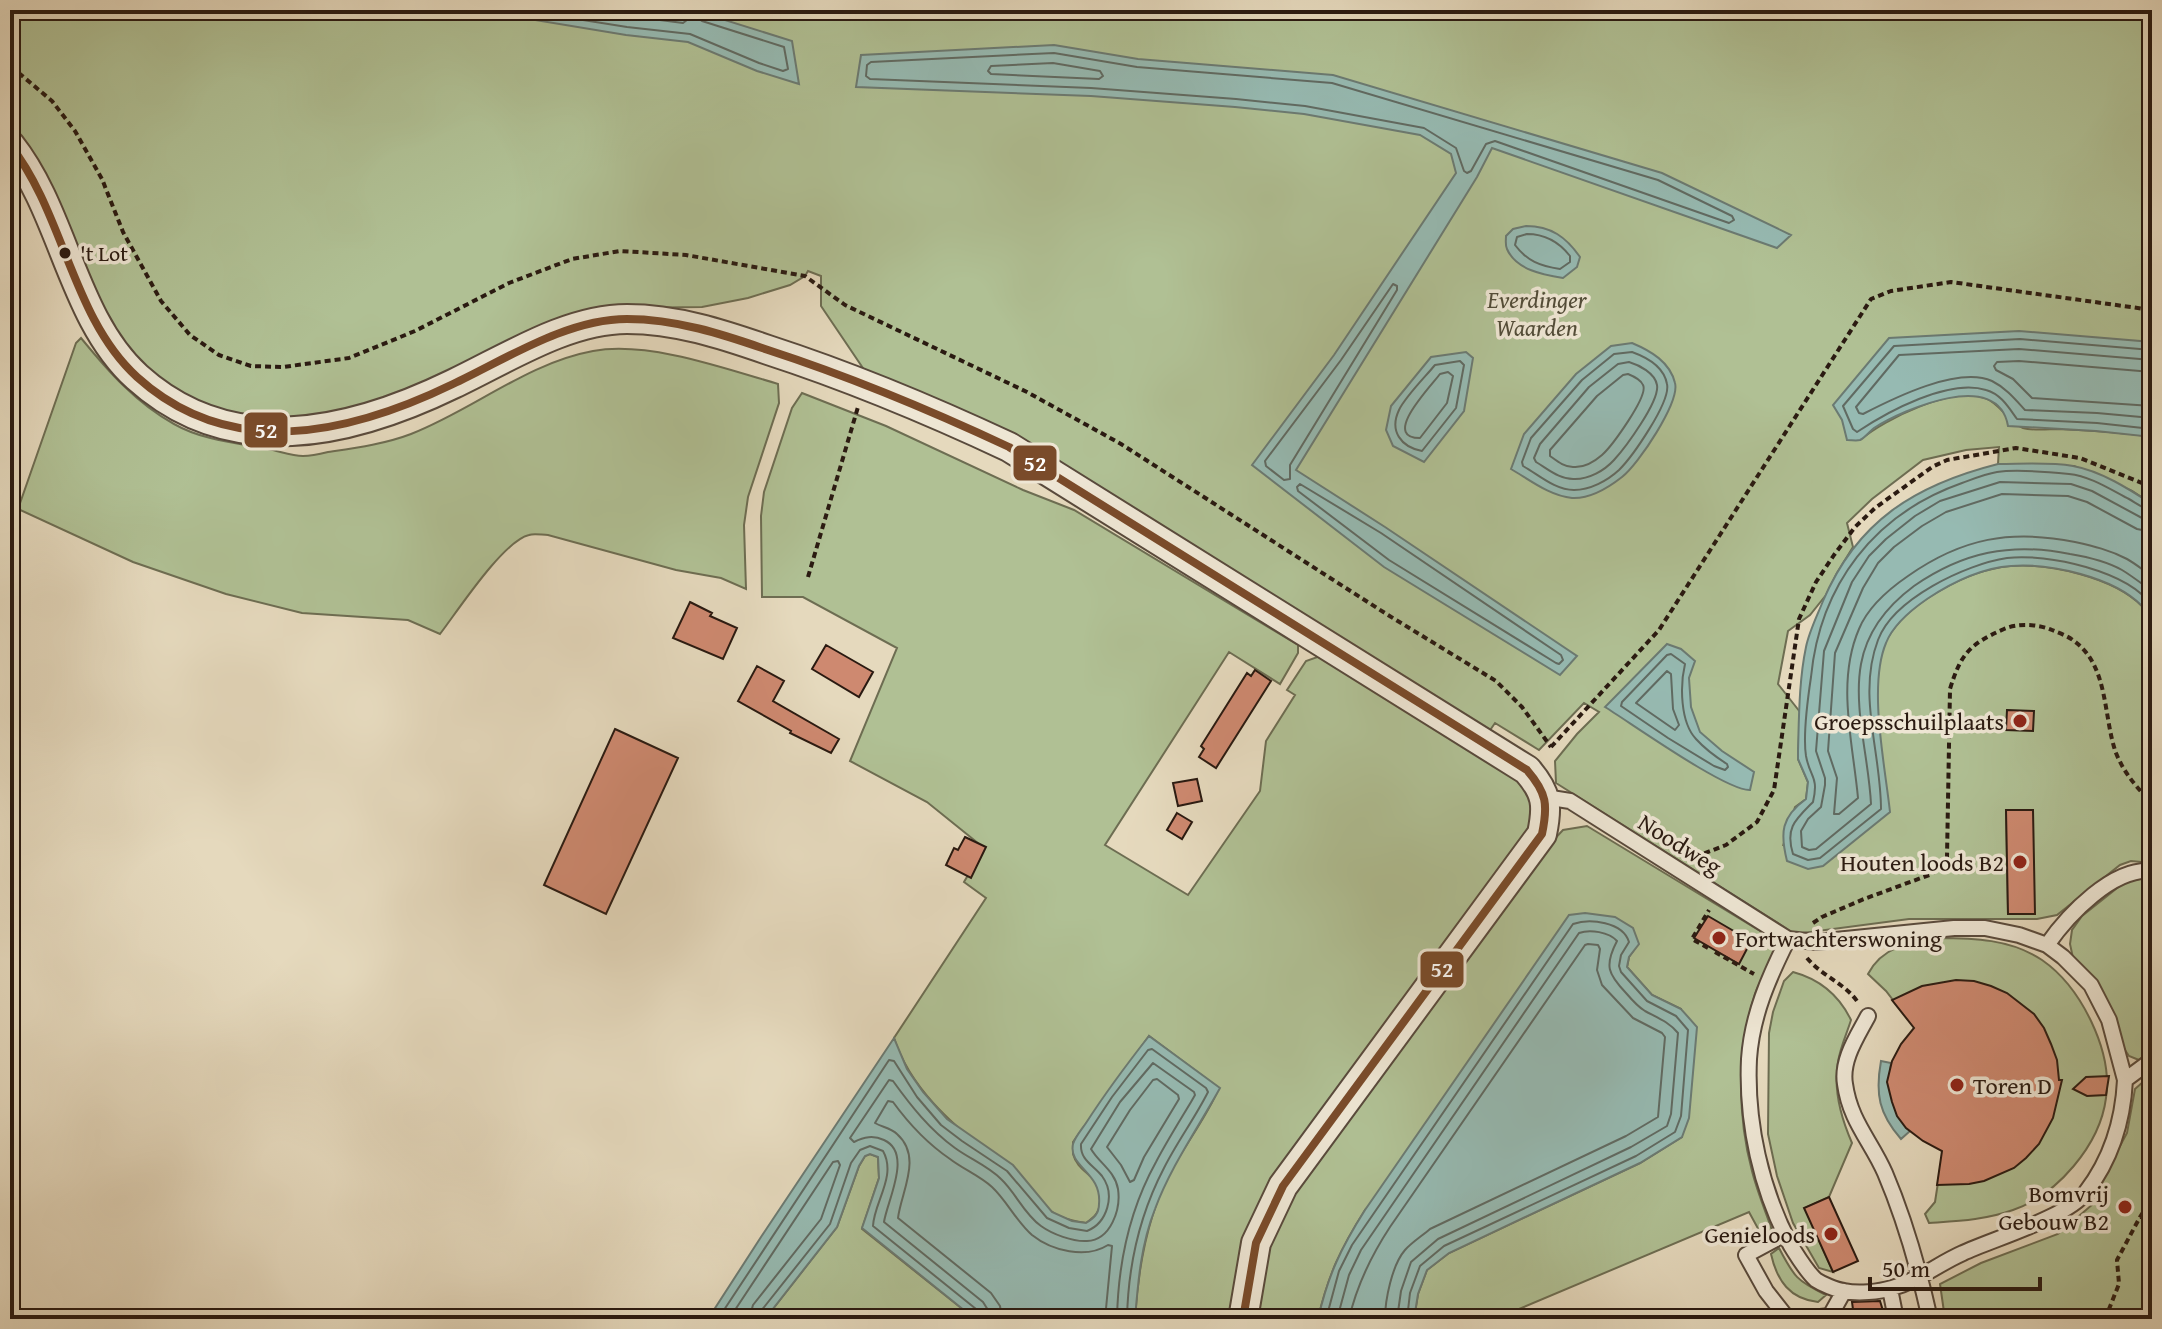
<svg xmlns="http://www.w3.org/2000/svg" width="2162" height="1329" viewBox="0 0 2162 1329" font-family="'Gentium Book Plus',serif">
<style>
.green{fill:#b0c094;stroke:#6d6d52;stroke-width:2;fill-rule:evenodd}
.water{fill:#96bab2;stroke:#6b7a72;stroke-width:2}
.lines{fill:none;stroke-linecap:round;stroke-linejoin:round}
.shore{stroke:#606a62;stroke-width:2}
.building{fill:#ce8970;stroke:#2a1a11;stroke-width:2}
.lane-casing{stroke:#594a3c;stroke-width:18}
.street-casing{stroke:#594a3c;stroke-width:32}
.path{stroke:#2a1a11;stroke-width:4;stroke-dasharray:6 4;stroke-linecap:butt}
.lane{stroke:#eee6d4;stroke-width:14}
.street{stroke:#eee6d4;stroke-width:28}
.bus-1-casing{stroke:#eee6d4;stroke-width:14}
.bus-1{stroke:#7a4b2a;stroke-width:8}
.bus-dot{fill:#2a1a11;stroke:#eee6d4;stroke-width:3}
.poi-dot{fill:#8f2418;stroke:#eee6d4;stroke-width:3}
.labels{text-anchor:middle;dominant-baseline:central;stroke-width:7;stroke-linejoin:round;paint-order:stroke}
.bus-label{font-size:22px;fill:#2a1a11;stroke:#eee6d4;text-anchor:start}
.park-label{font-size:24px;font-style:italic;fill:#524c38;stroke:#eee6d4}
.poi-label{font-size:24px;fill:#2a1a11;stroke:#eee6d4;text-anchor:end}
.street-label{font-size:24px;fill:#2a1a11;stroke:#eee6d4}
.line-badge{stroke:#eee6d4;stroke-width:3}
.badge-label{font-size:22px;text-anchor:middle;font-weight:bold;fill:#fff}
</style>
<rect width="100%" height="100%" fill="#e5d9bd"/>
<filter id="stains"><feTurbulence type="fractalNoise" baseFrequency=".0025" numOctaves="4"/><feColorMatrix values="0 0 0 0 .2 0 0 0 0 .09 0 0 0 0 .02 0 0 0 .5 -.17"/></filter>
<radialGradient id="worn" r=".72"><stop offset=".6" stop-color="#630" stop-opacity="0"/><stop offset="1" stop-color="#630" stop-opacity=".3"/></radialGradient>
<path class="green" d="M10 10H2152V372L1899 371 1860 440C1885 419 1952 386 1985 398 2000 403 2008 422 2023 428 2033 431 2049 429 2060 429 2091 431 2122 432 2152 437V504L2132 491 2074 466 1998 464 1999 447 1966 450 1923 460 1872 499 1847 523 1853 547 1837 573 1826 595 1810 615 1788 631 1778 684 1800 712 1798 759 1808 782 1806 799 1795 807 1783 846 1877 693C1878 676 1878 655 1887 639 1908 602 1968 570 2010 566 2049 563 2113 577 2142 606 2146 610 2149 616 2152 621V863L2131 861 2120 865 2057 915 2037 919H1909L1795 934 1556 783 1555 761 1577 734 1599 712 1584 703 1539 750 1495 723 1486 736 869 377 821 306V276L808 271 805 276 790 285 748 298 702 307 626 308 354 410 304 416 265 418 220 414 142 370 95 300 25 145 10 130ZM2032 810 2034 914H2008L2006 811Z
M81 338C108 371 136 403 174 424 202 440 236 443 268 449 279 451 292 456 303 456 311 456 320 454 328 452 355 448 385 444 411 434 473 410 527 363 593 351 648 341 724 368 778 384L779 403 748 497 744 525 746 589 721 578 676 570 548 535C542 535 534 533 529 535 503 541 457 612 440 634L408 620 302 613 226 594 133 562 18 509 76 343Z
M802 393 886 426 1023 490 1074 510 1298 645V653L1280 684 1229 652 1105 845 1188 895 1260 791 1266 741 1295 695 1287 690 1306 661 1323 655 1515 779C1529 791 1533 803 1537 821L1311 1126 1231 1319H1135C1138 1267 1147 1215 1172 1169 1187 1142 1207 1116 1219 1088L1149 1036 1073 1142C1073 1145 1073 1151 1073 1154 1079 1176 1102 1173 1100 1203 1099 1213 1094 1217 1086 1223 1075 1221 1061 1219 1051 1211 1047 1208 1043 1202 1039 1198 1030 1189 1020 1181 1011 1173 966 1134 913 1097 894 1038L986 898 964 882 984 848 927 802 850 761 897 648 803 597H762L761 516 764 492 792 408Z
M1587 826 1765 934 1777 949C1770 964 1760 979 1755 994 1737 1049 1737 1115 1752 1171 1757 1191 1765 1210 1772 1230L1761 1234 1749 1212 1519 1309 1517 1319H1414L1418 1294 1427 1270 1449 1253 1640 1163 1682 1137 1681 1009 1652 995 1627 967 1629 957 1638 944 1365 1210C1341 1248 1328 1275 1318 1319H1249L1253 1284 1292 1188 1547 847 1563 830Z
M2152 877V1051L2139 1060 2129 1056 2123 1047 2114 1016 2073 958 2070 944 2072 930 2082 916 2126 881Z
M1937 938C1973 938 2011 939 2042 960 2081 987 2113 1051 2106 1098 2100 1145 2057 1195 2013 1210 1985 1220 1957 1221 1929 1223L1925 1214 1935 1202 1941 1163 1954 1164 1917 1010 1906 1017 1886 991 1868 974C1882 947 1909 942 1937 938Z
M1793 972C1819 979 1839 995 1851 1020 1847 1033 1840 1048 1838 1062 1833 1090 1841 1118 1852 1143L1829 1197 1805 1208 1833 1272 1819 1268 1793 1223 1777 1176 1768 1134 1769 1033 1773 1012 1784 981Z
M2152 1074V1108L2148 1117 2152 1119V1319H1945L1940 1284 1981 1263 2058 1234 2093 1204 2100 1183 2127 1133 2135 1089Z
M870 1154 878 1157 879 1178 862 1229 975 1319H765L837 1227 859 1166 865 1156Z
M1779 1248C1794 1277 1797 1281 1826 1295L1818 1302C1790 1299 1777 1281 1771 1254Z"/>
<path class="water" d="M474 10H693L792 41 799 84 757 71 688 42 626 35Z
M1054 45 1138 59 1333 75 1662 173 1791 235 1777 248 1492 148 1477 177 1296 470 1385 527 1577 656 1560 675 1384 567 1252 465 1334 355 1456 173 1451 154 1420 135 1304 114 1235 107 1091 96 856 87 861 55Z
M1526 226C1551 226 1566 237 1580 257L1577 267 1563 278C1544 275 1516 270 1507 249 1505 245 1506 240 1506 236L1513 229Z
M2019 331 2152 342V437L2096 431 2008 426C1998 368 1904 409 1874 428 1870 431 1865 438 1860 440 1856 441 1852 440 1847 440L1842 420 1833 405 1889 338Z
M1632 343C1651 351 1670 362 1675 383 1680 402 1638 465 1622 477 1608 488 1591 499 1572 498 1550 496 1530 480 1511 469L1524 434 1576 374 1611 346Z
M1466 352 1473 358 1464 411 1424 462 1393 446 1386 430 1391 406 1431 357Z
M1998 464C2022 464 2049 462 2073 466 2101 471 2129 489 2152 504V621C2149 616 2146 610 2142 606 2114 577 2050 563 2011 566 1982 568 1951 583 1927 599 1911 610 1893 625 1886 643 1868 686 1885 765 1890 812L1823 866 1808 869 1787 861C1780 833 1781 817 1806 799L1808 782 1798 759V751C1799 717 1799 680 1806 647 1809 632 1817 616 1823 601 1857 521 1915 485 1998 464Z
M1667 644 1681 649 1695 661 1689 678 1691 707 1700 732 1722 751 1754 772 1750 790C1726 791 1631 723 1605 707Z
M1585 913 1615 917 1633 928 1639 944 1629 957 1627 967 1652 995 1681 1009 1697 1027 1689 1118 1682 1137 1640 1163 1449 1253 1427 1270 1418 1294 1414 1319H1318C1328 1275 1341 1248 1365 1210L1569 915Z
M1149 1036 1220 1088C1198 1128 1171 1166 1155 1209 1141 1244 1138 1282 1135 1319H975L862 1228 879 1178 878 1157 870 1154 865 1156 859 1166 837 1227 765 1319H708L761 1237 894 1038 907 1069 923 1092 947 1119 1013 1165 1052 1212 1072 1221 1086 1223C1094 1218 1099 1214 1099 1204 1102 1172 1068 1167 1073 1144 1075 1137 1082 1129 1086 1123 1106 1092 1127 1064 1149 1036Z
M1881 1061 1891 1063C1887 1089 1891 1112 1910 1131L1901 1139C1879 1114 1875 1094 1881 1061Z"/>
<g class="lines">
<path class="shore" d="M520 10 627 27 690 34 759 63 783 71 788 69 784 47 702 21 697 17 696 10
M583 10 683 23 687 20 686 10
M1054 53 1137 67 1332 83 1658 180 1732 216 1734 220 1729 223 1495 141 1486 144 1471 171 1467 173 1464 171 1456 148 1424 128 1305 106 1236 99 1091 88 870 79 866 76 867 65 871 62Z
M1053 63 1100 71 1103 76 1099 79 991 74 988 71 991 66Z
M1527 234C1545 234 1559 242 1570 256V262L1560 269C1540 266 1527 261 1515 245L1517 237Z
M1393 284 1397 286V290L1290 465V479L1284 480 1266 466 1265 461 1341 360Z
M2152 350 2020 339 1894 346 1843 406 1853 429 1857 432C1887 412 1949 378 1986 390 2001 394 2009 408 2017 419L2097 423 2152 429
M1632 352C1646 357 1664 367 1667 384 1671 402 1632 457 1619 470 1607 481 1590 490 1574 490 1555 490 1539 475 1523 466L1522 462 1531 438 1582 380 1614 354Z
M2152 360 2019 349 1899 355 1856 407 1859 413 1863 414C1894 398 1958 366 1992 381 2006 388 2015 399 2025 410L2097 413 2152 418
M1460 361 1464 365 1456 408 1422 451C1401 447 1389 431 1399 410 1405 397 1426 376 1435 365Z
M1629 362C1639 365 1655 373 1657 385 1660 401 1625 448 1614 460 1604 471 1589 479 1575 479 1560 480 1548 469 1536 462L1534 458 1540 444 1589 387 1618 364Z
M1448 372 1453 376 1447 403 1420 438C1380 438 1432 385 1440 374Z
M2152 372 2019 361 1997 362 1994 366 1996 370 2013 379 2032 398 2152 406
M1628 374C1633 376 1641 380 1643 385 1649 396 1611 447 1602 455 1594 462 1584 468 1573 467 1564 467 1557 461 1550 456V450L1597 396 1623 375Z
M1300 484 1381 533 1561 655 1563 660 1559 664 1556 663 1389 560 1298 491 1297 487Z
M2152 510C2142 509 2134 501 2125 497 2108 488 2089 476 2069 474 2049 472 2017 469 1997 472 1985 474 1973 479 1962 483 1874 514 1820 585 1811 677 1808 697 1803 737 1806 756 1810 778 1819 776 1813 802 1795 820 1785 828 1793 854L1808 860 1820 858 1881 809C1881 752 1857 695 1878 640 1893 599 1966 564 2007 558 2047 553 2129 571 2152 606
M2152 520 2142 518 2092 491 2071 484 2000 482 1940 501 1915 516 1886 539 1869 556 1852 582 1824 651 1816 751 1825 778V785L1821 807 1808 819 1801 831 1802 847 1809 850 1816 849 1871 804C1869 759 1853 708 1861 664 1867 631 1887 606 1914 586 1963 552 2011 542 2070 554 2088 557 2106 561 2122 570 2132 576 2142 584 2152 591
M2152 532 2137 529 2087 502 2068 496 2002 494 1946 512 1922 526 1894 547 1878 563 1863 588 1835 653 1828 751 1837 778 1834 814H1839L1858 798C1853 743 1836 682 1859 629 1868 607 1889 589 1908 576 1962 538 2011 529 2075 542 2093 546 2110 550 2127 559 2136 564 2144 571 2152 576
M1671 654 1685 664C1680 685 1680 722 1696 739 1705 749 1716 757 1727 764L1728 767 1725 770 1714 766 1668 738 1621 706 1622 702 1667 655Z
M1667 671 1671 674 1673 709 1679 725 1675 730 1636 703Z
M1157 1079 1178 1095 1179 1099 1144 1157 1134 1180 1130 1182 1121 1165 1107 1147 1130 1110 1153 1080Z
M718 1319 889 1060 894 1061 917 1097 941 1125 962 1141 1007 1171 1047 1218 1069 1228 1087 1231C1107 1223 1116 1195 1102 1176 1093 1165 1080 1160 1081 1144L1112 1097 1148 1050 1152 1049 1206 1088 1208 1092C1195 1118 1177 1142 1164 1168 1140 1214 1128 1267 1127 1319
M729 1319 833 1162 838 1161 840 1165 821 1219 753 1305 749 1319
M760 1319 761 1311 830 1224 851 1163 860 1150 870 1146 883 1151C897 1176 874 1202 873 1226L976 1309 979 1319
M990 1319 988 1310 983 1302 884 1222C887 1201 913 1153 884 1140 873 1135 864 1137 854 1142L850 1138 889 1080 893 1081C911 1106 930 1130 955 1148 970 1159 988 1166 1001 1179 1016 1193 1024 1214 1041 1226 1052 1234 1073 1242 1087 1241 1111 1240 1121 1209 1118 1189 1115 1171 1099 1163 1091 1149L1120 1102 1153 1063 1194 1092 1195 1095 1191 1102C1179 1122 1167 1141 1156 1162 1130 1209 1118 1265 1117 1319
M1002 1319 1000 1306 991 1293 898 1218C901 1192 923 1157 897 1134 891 1128 882 1127 875 1123L888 1101 893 1102C909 1124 928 1144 950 1159 963 1169 980 1176 992 1187 1007 1201 1016 1221 1032 1235 1052 1251 1086 1259 1108 1245L1112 1246 1105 1319
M1326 1319 1339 1271 1352 1245 1573 924C1590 918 1623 922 1629 942L1621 955 1619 966 1621 972 1647 1001 1676 1016 1688 1030 1681 1116 1675 1132 1636 1156 1444 1246 1420 1266 1410 1293 1407 1319
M1337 1319 1349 1275 1361 1250 1579 933C1590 929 1609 932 1617 941 1604 966 1608 974 1626 993 1632 1000 1638 1007 1645 1011 1658 1018 1669 1022 1678 1033L1671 1114 1667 1126 1631 1147 1438 1239 1411 1262 1401 1291 1397 1319
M1349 1319C1357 1284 1371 1256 1390 1227L1585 945 1588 944 1598 945 1600 949 1597 970 1602 985 1633 1018 1662 1033 1665 1037 1658 1117 1626 1136 1430 1229C1422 1236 1412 1242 1405 1250 1392 1265 1385 1300 1385 1319"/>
</g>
<path class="building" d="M690 602 712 613 710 616 737 628 723 659 673 638Z
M826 645 873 672 859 697 812 669Z
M757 666 784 681 773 701 839 739 831 753 790 733 791 731 738 701Z
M1255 670 1271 681 1216 768 1199 757 1204 749 1201 746 1247 673 1251 676Z
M2007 710 2034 711 2033 731 2006 730Z
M615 729 678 758 606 914 544 885Z
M1197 779 1202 801 1178 806 1173 783Z
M2006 810H2033L2035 914H2008Z
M1177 813 1192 822 1182 839 1167 830Z
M965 837 986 847 971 878 946 865 954 848 958 850Z
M1708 916 1744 937 1740 943 1748 947 1739 964 1694 938Z
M1956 980 1974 981 1991 986 2007 993 2034 1014 2044 1028 2051 1044 2057 1060 2059 1080H2062L2053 1118 2039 1144 2026 1158 2014 1168 1984 1181 1969 1184 1937 1185 1942 1151 1923 1141 1906 1128 1897 1116 1892 1102 1887 1082 1892 1061 1901 1044 1914 1028 1892 1000 1922 986Z
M2109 1076 2106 1095 2087 1096 2073 1089 2086 1077Z
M1829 1197 1858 1261 1833 1272 1804 1208Z
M1880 1301 1884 1314 1854 1317 1852 1302Z"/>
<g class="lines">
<defs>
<path id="lane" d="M1545 797 1570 801 1788 939 1816 942 1954 928H1985L2019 935 2047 945 2063 957 2091 985 2109 1020 2125 1080
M1788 939C1769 977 1752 1015 1749 1059 1746 1122 1761 1190 1791 1246 1798 1257 1806 1271 1816 1280 1822 1284 1836 1290 1844 1291 1858 1294 1879 1292 1892 1288 1918 1281 1938 1264 1963 1253 1993 1239 2068 1217 2086 1192 2112 1158 2123 1121 2125 1080L2152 1060
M2047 945C2068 915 2113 867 2152 871
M1868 1016C1857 1037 1841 1060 1845 1084 1850 1121 1871 1141 1885 1173 1905 1220 1919 1270 1930 1319
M1785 1234 1746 1255 1766 1291 1788 1319
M1890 1289 1895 1314 1893 1319
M1801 1319 1830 1316 1844 1291"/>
<path id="street" d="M10 145C64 213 72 318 137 377 231 462 350 434 453 384 506 359 567 319 627 319 676 319 722 334 768 350 851 377 930 410 1009 447L1527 770C1547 793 1548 805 1542 834L1283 1186 1256 1243 1243 1319"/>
</defs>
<use href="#lane" class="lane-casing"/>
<use href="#street" class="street-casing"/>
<path class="path" d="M10 68 20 74 52 101 75 131 102 179 123 232 161 301 190 335 219 355 251 366 283 367 349 358 415 331 509 283 572 259 620 251 686 255 805 276 845 305 1027 392 1121 444 1388 615 1496 681 1522 707 1551 747
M808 577 858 407
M1551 747 1659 630 1871 299 1891 291 1951 282 2152 310
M1695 857 1726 845 1757 822 1774 790 1799 619 1816 582 1834 555 1855 527 1875 508 1932 467 1947 460 2016 448 2080 458 2152 487
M1813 923 1822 917 1864 899 1932 874 1947 857 1950 689C1961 653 1970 644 2004 629 2018 623 2038 624 2052 630 2059 633 2068 636 2074 641 2109 666 2103 717 2116 753 2124 773 2137 788 2152 803
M1708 948 1692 939 1709 910
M1715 952 1754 974
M1807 958C1822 976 1844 983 1857 1001
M2140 1217 2152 1218
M2105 1319 2119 1284 2117 1260 2140 1217 2152 1199"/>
<use href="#lane" class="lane"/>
<use href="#street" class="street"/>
<defs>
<path id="bus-1" d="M10 145C64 213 72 318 137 377 231 462 350 434 453 384 506 359 567 319 627 319 676 319 722 334 768 350 851 377 930 410 1009 447L1527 770C1547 793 1548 805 1542 834L1283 1186 1256 1243 1243 1319"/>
</defs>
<use href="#bus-1" class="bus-1-casing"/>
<use href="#bus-1" class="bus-1"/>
</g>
<circle class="bus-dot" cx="65" cy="253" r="7"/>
<g class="poi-dot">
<circle cx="2020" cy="721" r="8"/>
<circle cx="2020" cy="862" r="8"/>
<circle cx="1719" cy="938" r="8"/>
<circle cx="1957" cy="1085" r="8"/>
<circle cx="2125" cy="1207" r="8"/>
<circle cx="1831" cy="1234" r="8"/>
</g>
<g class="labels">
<g class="bus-label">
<text x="80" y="253">'t Lot</text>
</g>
<g class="park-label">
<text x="1537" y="299">Everdinger<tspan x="1537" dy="28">Waarden</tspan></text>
</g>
<g class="poi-label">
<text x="2004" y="721">Groepsschuilplaats</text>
<text x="2004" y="862">Houten loods B2</text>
<text x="1735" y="938" text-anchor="start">Fortwachterswoning</text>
<text x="1973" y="1085" text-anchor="start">Toren D</text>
<text x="2109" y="1193">Bomvrij<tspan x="2109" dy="28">Gebouw B2</tspan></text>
<text x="1815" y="1234">Genieloods</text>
</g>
<g class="street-label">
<text transform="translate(1680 844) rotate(32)">Noodweg</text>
</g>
</g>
<g class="line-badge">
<rect x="243" y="411" width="46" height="38" rx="8" fill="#7a4b2a"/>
<rect x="1012" y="444" width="46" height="38" rx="8" fill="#7a4b2a"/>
<rect x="1419" y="950" width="46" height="39" rx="8" fill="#7a4b2a"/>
</g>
<g class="badge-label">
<text x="266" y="438">52</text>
<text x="1035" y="471">52</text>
<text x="1442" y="977">52</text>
</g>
<rect width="2162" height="1329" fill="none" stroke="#e5d9bd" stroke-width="40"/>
<rect x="12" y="12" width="2138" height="1305" fill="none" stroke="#2a1a11" stroke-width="4"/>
<rect x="20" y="20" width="2122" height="1289" fill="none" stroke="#2a1a11" stroke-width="2"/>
<path d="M1870 1277v12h170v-12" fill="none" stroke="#2a1a11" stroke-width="4"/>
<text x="1882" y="1277" font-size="24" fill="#2a1a11" stroke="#eee6d4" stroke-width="6" paint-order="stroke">50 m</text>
<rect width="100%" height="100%" filter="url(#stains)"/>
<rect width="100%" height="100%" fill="url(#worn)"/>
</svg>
